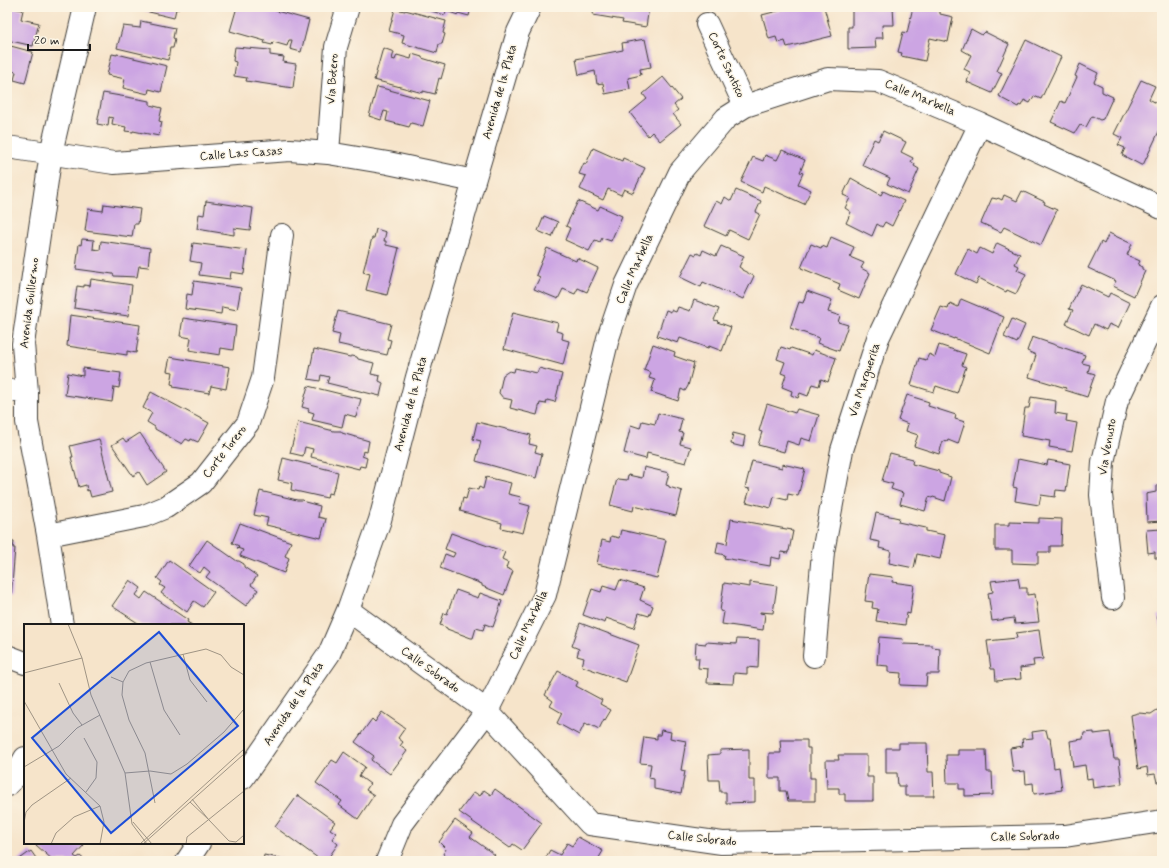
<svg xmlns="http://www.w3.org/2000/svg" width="1169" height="868" viewBox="0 0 1169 868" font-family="Mynerve,sans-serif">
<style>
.building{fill:#cca5e3}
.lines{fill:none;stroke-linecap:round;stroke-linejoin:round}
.minor-casing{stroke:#3d3a36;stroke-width:24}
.minor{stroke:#fff;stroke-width:22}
.labels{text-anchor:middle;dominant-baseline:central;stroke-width:3;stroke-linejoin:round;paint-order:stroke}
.street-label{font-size:12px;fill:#1c1c1c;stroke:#fcf5e5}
.inset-road{fill:none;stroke:#9f9484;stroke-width:1}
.view{fill:#1d4ed8;fill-opacity:0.15;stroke:#1d4ed8;stroke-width:2}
.inset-edge{fill:none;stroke:#1c1c1c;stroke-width:2}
</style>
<rect width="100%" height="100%" fill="#fcf5e5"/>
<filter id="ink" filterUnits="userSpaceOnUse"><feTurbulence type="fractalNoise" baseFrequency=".025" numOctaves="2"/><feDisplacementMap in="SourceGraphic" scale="8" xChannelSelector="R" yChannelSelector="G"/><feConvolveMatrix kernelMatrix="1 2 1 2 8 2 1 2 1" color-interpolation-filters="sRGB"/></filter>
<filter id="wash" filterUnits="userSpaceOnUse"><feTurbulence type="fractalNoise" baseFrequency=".012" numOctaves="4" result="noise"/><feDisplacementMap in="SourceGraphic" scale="16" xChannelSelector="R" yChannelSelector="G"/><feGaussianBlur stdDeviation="0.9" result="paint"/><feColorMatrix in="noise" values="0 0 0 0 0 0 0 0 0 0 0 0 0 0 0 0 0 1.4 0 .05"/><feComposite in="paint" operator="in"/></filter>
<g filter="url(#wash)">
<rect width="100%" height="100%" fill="#f6e4ca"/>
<g id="blocks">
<path class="building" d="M7 7 23 10 21 19 39 23 33 46 7 40Z
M142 7H179V9H176L174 18 141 10Z
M237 7 249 9 250 7 259 10 260 7H262L309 20 301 52 290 49 292 40H289L287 46 273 42 272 45 264 43 265 41 230 31Z
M417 7H471L469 16 458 13V15L446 11 445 15Z
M594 7H649L646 27 622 23 623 20 593 15Z
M793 7H824L832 36 787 47 785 41 778 43 776 37 769 39 762 15Z
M852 7H893L894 25H882L883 38H875L876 48 848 49V27H852Z
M913 7H922L940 11V14L953 17 948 42 930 38 925 61 901 56 902 53 898 52 903 32 907 33Z
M395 9 405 11V10L446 21 443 33 445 34 442 44H439L437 53 402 43 404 35 389 31Z
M141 21 175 28 173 38 175 39 173 48H170L168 60 117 48 123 26 140 28Z
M971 29 982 35 985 32 1009 44 997 71 1002 73 992 93 967 82 970 72 964 69 971 55 962 50Z
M645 39 651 67 640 69 641 75 628 78 630 89 605 94 603 83 597 84 595 71 579 75 576 59 623 50 622 43Z
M1026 40 1061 57 1041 99 1034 96 1030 103 1024 100 1021 106 1019 105 1018 107 1001 98V97L999 96Z
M7 45 33 52 25 83 14 80 16 72 12 71 11 76 7 75Z
M235 47 270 50V55L284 57 283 62 296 64 293 88 246 81 247 78 234 76 236 62 233 61Z
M383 48 394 52 392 59 395 60 397 55 411 59 412 54 422 57V58L445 65 441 79 439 78 435 94 423 91V93L374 80Z
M112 54 117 55V54L167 66 161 92 149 89 148 94 123 88 125 79 107 75Z
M1080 64 1098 73 1094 82 1102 86V92L1113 97 1103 119 1100 120 1092 116 1086 127 1080 125 1075 133 1051 122 1061 101 1065 103 1077 77 1075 76Z
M663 77 681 99 674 105 678 110 673 114 681 124 660 141 652 132 648 136 630 113 647 99 643 94Z
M1141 80 1155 86 1149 99 1162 106V125L1143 165H1141L1122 155 1125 148 1118 145 1122 138 1114 134Z
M377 87 382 88 430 101 423 126 411 123 409 127 386 121 388 112 384 111 381 120 369 116Z
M103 93 150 101V105L162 108 159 121 162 122 159 136 133 131V132L125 131 126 127 112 124 113 118 109 117 108 126 97 124Z
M883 131 906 142 901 152 913 158 911 162 915 164 914 166 919 169 908 194 887 184 890 178 862 165 874 139 878 141Z
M593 148 622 161 623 158 645 168 633 193 624 189 621 195 608 189 603 200 580 189 586 176 579 174 584 163 586 164Z
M782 150 805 160 800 172 803 173 798 184 811 190 804 204 764 186 762 192 741 182 753 157 763 161 765 155 777 160Z
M851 178 881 195 883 191 904 201 892 226 885 222 882 227 877 224 872 236 846 223 851 212 845 208 850 198 843 195Z
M736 190 761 201 756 212 760 214 748 239 729 230 726 236 704 226 716 201 722 204 725 197 731 201Z
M1022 191 1045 202 1044 204 1057 210 1041 245 1004 227 1001 232 981 223 992 198 997 199 998 198 1002 200 1004 195 1017 201Z
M206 201 253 208 250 230 234 228V235L197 229 199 214 204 215Z
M578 201 598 210 600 206 622 216 611 241 602 238 600 242 595 240 589 251 565 240 570 228 566 226Z
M104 204 140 209 138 224H134L132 237 85 231 88 209 103 211Z
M544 216 558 222 552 237 538 231Z
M376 229 386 232 384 241H386V245L399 248 387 295 366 290 370 274 363 272 372 238H374Z
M1109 233 1132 244 1127 255 1140 261 1138 265 1142 267V269L1145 271 1134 296 1113 286 1116 281 1088 268 1101 242 1104 244Z
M831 237 854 247 850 257 864 263 861 268 870 273 859 299 838 290 840 284 801 268 811 244 821 248 822 246 827 248Z
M82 239 94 240 93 249 100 250 101 241 150 248 148 267 139 266 137 277 114 276 113 274 76 269 79 244 81 245Z
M193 243 247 250 244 274 231 272 230 279 199 275 201 263 190 261Z
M997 243 1020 254 1015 264 1019 266 1017 270 1026 274 1016 294 1007 290 1006 292 979 278 976 284 956 274 968 249 977 254 980 248 992 254Z
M721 246 744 256 739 267 742 269V270L754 276 743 299 730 293V294L703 282 701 287 680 277 692 253 696 255 697 253 701 255 703 250 716 256Z
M547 248 576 261 577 258 598 268 587 292 578 288 575 294 563 289 558 299 534 289 540 277 536 275Z
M91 279 132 285 128 316 74 308 77 286 84 287V285L90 286Z
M194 281 241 288 237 310 222 307 221 314 185 309 187 294 192 295Z
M1081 284 1108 297 1110 293 1130 303 1118 328 1109 324 1106 330 1094 324 1089 335 1066 324 1073 310 1069 309Z
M807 291 832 300 828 312 840 316 838 322 848 325 839 351 817 343 819 338 790 328 799 302 803 303Z
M961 299 1004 317 990 353 954 338V339L931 330 941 307 948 309 950 303 958 307Z
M694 300 719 309 714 320 718 321 717 322 731 327 722 351 709 346 708 348 680 338 678 343 657 336 666 310 671 312V310L676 312 678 307 690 311Z
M338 311 391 324 387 339 391 340 387 355 338 344 340 335 332 333Z
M513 312 558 323 556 331 563 333 562 339 569 341 563 365 504 349Z
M70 315 140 325 136 353 127 351V355L67 346Z
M183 318 236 326 233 350 221 348 220 355 189 350 191 338 180 336Z
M1012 319 1025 325 1017 343 1004 337Z
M1032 337 1085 355 1082 363 1090 365 1088 372 1095 374 1087 397 1065 390 1066 388 1029 377 1036 355 1027 351Z
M653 344 675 352 674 356 694 363 688 386 685 391 681 389 678 401 651 392 655 380 649 378 651 373 644 370Z
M939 345 966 354 962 365 966 367 957 393 936 386 934 392 911 385 919 358 926 360 929 354 935 357Z
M781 347 790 350 791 348 812 355 814 350 836 358 828 382 821 379 819 386 812 384 808 396 800 393 798 398 791 395 792 391 782 387 786 375 781 373 785 362 777 359Z
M314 349 350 357 352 356 357 357 358 359 374 363 371 374 380 376 379 381 383 383 380 396 327 383 329 377 321 375 320 381 308 379Z
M170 357 230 367 226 389 211 386 209 393 173 387 174 385 171 384 173 372 167 371Z
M83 368 121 373 119 388 114 387 112 402 65 395 68 373 83 376Z
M515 368 537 373 539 368 562 374 555 402 547 400 546 404 540 403 537 415 510 408 512 400 503 398 499 393 503 375 509 371 514 372Z
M308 386 361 399 356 417 345 414 342 427 312 420 314 413 308 411 309 409 302 407Z
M151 392 209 423 198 442 191 439 190 441 186 439 182 444 155 429V427L147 422 152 413 143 408Z
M907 395 929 402 928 406 956 415 955 419 965 422 958 444 948 440 947 442 943 441 939 454 914 446 918 435 906 431 908 424 898 420Z
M1031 397 1056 401 1055 413 1067 415 1066 421 1077 423 1072 451 1049 447 1050 441 1021 436 1025 408H1029Z
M767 404 795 413 797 409 819 415 811 441 801 438 799 445 787 441 784 452 758 445 762 432 759 431Z
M658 413 682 419 679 432 683 433 680 444 691 447 686 463 647 453 646 459 624 453 631 425 640 428 642 421 655 424Z
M298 422 334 431H341L342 433 369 441 367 452 363 451 362 456 367 458 365 467 360 466 359 469 311 457 313 449 305 447 303 456 290 453Z
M477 422 531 435 529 444 537 446 535 452 542 454 536 478 476 461 481 441 473 439Z
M140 433 166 472 147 485 139 472 133 476 112 445 123 438 126 442Z
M733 433 745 436 743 447 731 444Z
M99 439 112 492 91 497 89 490 87 491 86 485 79 487 71 457H73L70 446Z
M890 453 913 459 912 464 939 471V473L951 477 945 501 933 497 932 498 929 497 925 511 900 504 903 493 891 489 893 484 882 481Z
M283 458 338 472 335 486H334L332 494 328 493 327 498 291 490 292 483 278 480Z
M1018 459 1047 465 1048 460 1070 464 1066 491 1056 490 1055 497 1041 495 1039 505 1015 501 1017 488 1013 487Z
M752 461 782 468V464L805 469 798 496 788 494 787 500 774 497 771 508 746 502 750 489 745 488Z
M644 467 669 473 666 485 669 486V487L682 491 676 516 634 506 633 511 610 505 617 479 627 480 628 475 642 478Z
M486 477 511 483 508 494 521 497 519 503 530 506 523 533 501 528 502 523 460 511 463 498 466 499 469 488 478 490 479 487 483 489Z
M1156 486H1162V521L1147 522 1146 494 1156 492Z
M260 491 297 500H303L305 502 320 506 318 517 326 519 321 538 266 525 268 518 254 515Z
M876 513 899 518 898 522 926 528V531L945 535 940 559 917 554 914 568 889 563 891 551 879 548 880 542 870 540Z
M1039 518 1062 519 1061 546H1050V552H1038V564L1012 563V550H995V525H1009V522L1039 523Z
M731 519 792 530 791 531H793L789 551H788V553L781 552 780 559 771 557 770 566 724 558 725 555 716 553 718 542 727 544Z
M240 523 291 542 285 556 289 558 284 573 240 556 243 550 237 548 239 546 232 543Z
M1162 529V558H1155V552L1148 553 1146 530Z
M621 530 666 540 657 578 597 564 602 540 610 542 611 536 619 538Z
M451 533 505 552 502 559 508 562 506 568 513 571 504 595 482 586V584L440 568 445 554 453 557 455 553 445 549Z
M207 540 237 561H239L244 564V567L257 576 251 585 258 590 246 606 206 577 210 572 204 567 200 573 189 566Z
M7 541 14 542 13 548H15L11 597 7 596Z
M169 560 214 592 203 607 194 601 187 612 161 593 165 588 160 585 162 582 157 578Z
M869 574 893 577 892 582 914 585 910 614 907 613 905 625 876 621 878 609 872 608 873 602 865 601Z
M1018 578 1020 588H1027V595L1035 594 1039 622 1015 624 1014 618 992 621 988 593 993 592 991 581Z
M130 580 141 588 136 595 141 599 146 592 188 620 187 622 192 625H141L112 606Z
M620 580 644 588 640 600 653 606 649 616 639 613 634 628 606 618 605 623 583 615 592 589 601 592 603 586 616 590Z
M750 582 777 586 773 613 760 612V613L765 614 763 630 722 624 724 612 720 611 724 583 750 587Z
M456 590 478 598 480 593 502 601 493 627 485 624 483 630 476 628 473 638H471L447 629V628L440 625 444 613 447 614Z
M1162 614V631L1157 616Z
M580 623 639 645 626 682 582 666 584 658 577 656 579 649 572 646Z
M1039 630 1043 659 1033 660 1034 666 1020 668 1021 679 996 681 995 669H991L987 641 1017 638 1016 633Z
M879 637 903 639 902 644 932 645V647L940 648 939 674H927L926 686 900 685 901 673 888 672V666L877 665Z
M737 639 759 640 758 668 747 667V674L734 673 733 684 707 683 708 669 698 668 699 658H695L696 643 706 644V642L736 644Z
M558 671 578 682 576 686 602 700 600 704 611 710 605 720 604 719 599 729 589 724V725L585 723 579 735 557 723 562 713 550 706 553 701 545 695Z
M1157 710H1162V781L1157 782 1155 774 1148 775 1147 767 1138 769 1131 715 1138 713 1151 714Z
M382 712 405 728 398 738 403 742 400 746 407 751 390 774 371 760 374 756 355 742 372 719 375 722Z
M661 730 671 732 670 738 686 741 681 770 685 771 681 794 654 789V779L649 778 651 764 640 763 644 737 657 739V735H660Z
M1046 730 1048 738H1050L1054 768 1059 767 1062 790 1034 794 1033 783 1026 784 1025 771 1013 772 1010 748 1023 746 1022 739 1033 738 1032 732Z
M1094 732V734L1110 732 1114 759H1119L1122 784 1093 788 1092 778 1087 779 1085 765 1073 767 1070 741 1083 739 1084 733Z
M780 740H807V748H810V778H815V801H788L786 791H780V778H769V753H781Z
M899 743H927L928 772H933L934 796H905V786H898L897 773H886V748H899Z
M749 749V780H755V802L726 803V792H720L719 780H709L708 755 720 754V750Z
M958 750H986L987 772H992L993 795 965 796V789H959V783H947L946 755H958Z
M344 752 365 767 359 776 370 784 366 790 374 795 358 819 339 805 342 801 316 783 332 760 337 763Z
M838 755H867V777H873V801H845V794H839V788H827L826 760H839Z
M495 789 542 823 522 850 513 844 510 848 459 812 474 792 480 796 484 790 491 795Z
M298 795 335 822 330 829 336 833 332 839 338 844 326 861H322L275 827Z
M455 820 473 833 470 837 495 855 490 861H453L443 854 446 849 439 842Z
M578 837 603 851 597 861H544L550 850 560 855 567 843 572 846Z
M35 843H82L84 845 74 856 77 858 80 856 86 861H54L36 845 37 844Z
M31 851 38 861H17Z
M264 855 289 860V861H263Z"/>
</g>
</g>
<g filter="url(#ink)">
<use href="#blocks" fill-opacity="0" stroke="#3d3a36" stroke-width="1"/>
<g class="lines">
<defs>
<path id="minor" d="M707 24 745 106
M7 147 114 163 290 150 328 153 388 163 474 181
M328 153 336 47 348 7
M7 390 27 392
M48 535 144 516 166 507 201 483 248 423 263 378 282 235
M1113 598 1101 495 1103 462 1117 401 1162 306
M348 610 487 711 590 824 722 843 1065 836 1162 821
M62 625 48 535 27 422V392L23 344 51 153 85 7
M7 656 25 663
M814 656 823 552 842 450 878 338 980 124
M243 778 329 654 348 610 380 520 417 377 474 181 518 32 530 7
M7 785 14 778 25 758
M187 861 199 843
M387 861 402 824 487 711 545 595 608 338 626 285 680 172 726 118 745 106 828 79 878 81 980 124 1162 208"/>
</defs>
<use href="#minor" class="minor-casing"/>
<use href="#minor" class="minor"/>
</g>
</g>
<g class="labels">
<g class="street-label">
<text transform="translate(726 65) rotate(65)">Corte Santico</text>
<text transform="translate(333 79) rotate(-86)">Via Botero</text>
<text transform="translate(500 92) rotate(-74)">Avenida de la Plata</text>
<text transform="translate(920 98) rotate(23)">Calle Marbella</text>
<text transform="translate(241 154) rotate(-4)">Calle Las Casas</text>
<text transform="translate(635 269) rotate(-66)">Calle Marbella</text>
<text transform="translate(30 303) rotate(-83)">Avenida Guillermo</text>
<text transform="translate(865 380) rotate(-72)">Via Marguerita</text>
<text transform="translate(411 404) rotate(-75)">Avenida de la Plata</text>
<text transform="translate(1108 447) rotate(-80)">Via Venusto</text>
<text transform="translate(225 452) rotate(-52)">Corte Torero</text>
<text transform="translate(529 625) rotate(-65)">Calle Marbella</text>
<text transform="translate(430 670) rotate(36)">Calle Sobrado</text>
<text transform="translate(294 704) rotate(-56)">Avenida de la Plata</text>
<text transform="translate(1025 837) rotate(-1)">Calle Sobrado</text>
<text transform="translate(702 839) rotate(6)">Calle Sobrado</text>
</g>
</g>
<g transform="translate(24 624)">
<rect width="220" height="220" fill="#f6e4ca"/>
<path class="inset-road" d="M44 0 58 34 67 71 101 149 108 200 123 220M159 30 166 56 183 78M126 38 140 86 156 111M0 49 58 34M87 53 99 58M35 59 49 89 58 101M0 77 42 150 76 182 80 198 76 220M60 114 73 138 72 154 62 168M0 143 35 122 53 104 76 91M101 149 126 147 147 150 163 140 200 108 220 85M166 178 185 196 168 175M131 179 121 129 105 96 98 71 99 58 105 47 122 39 182 25 197 31 207 43 220 51M185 196 205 217 212 218 220 211M109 198 128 220M0 199 2 188 8 181 47 154M27 220 32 209 50 193 76 182M116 220 220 125M119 220 220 130M162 220 163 213 220 167"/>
<path class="view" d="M135 8 214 102 87 209 8 114Z"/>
<rect width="220" height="220" class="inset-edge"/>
</g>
<rect width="1169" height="868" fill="none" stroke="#fcf5e5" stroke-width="24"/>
<path d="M28 44v6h62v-6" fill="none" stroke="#1c1c1c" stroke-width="2"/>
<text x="34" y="44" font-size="12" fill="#1c1c1c" stroke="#fcf5e5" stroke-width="3" paint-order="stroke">20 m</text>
</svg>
